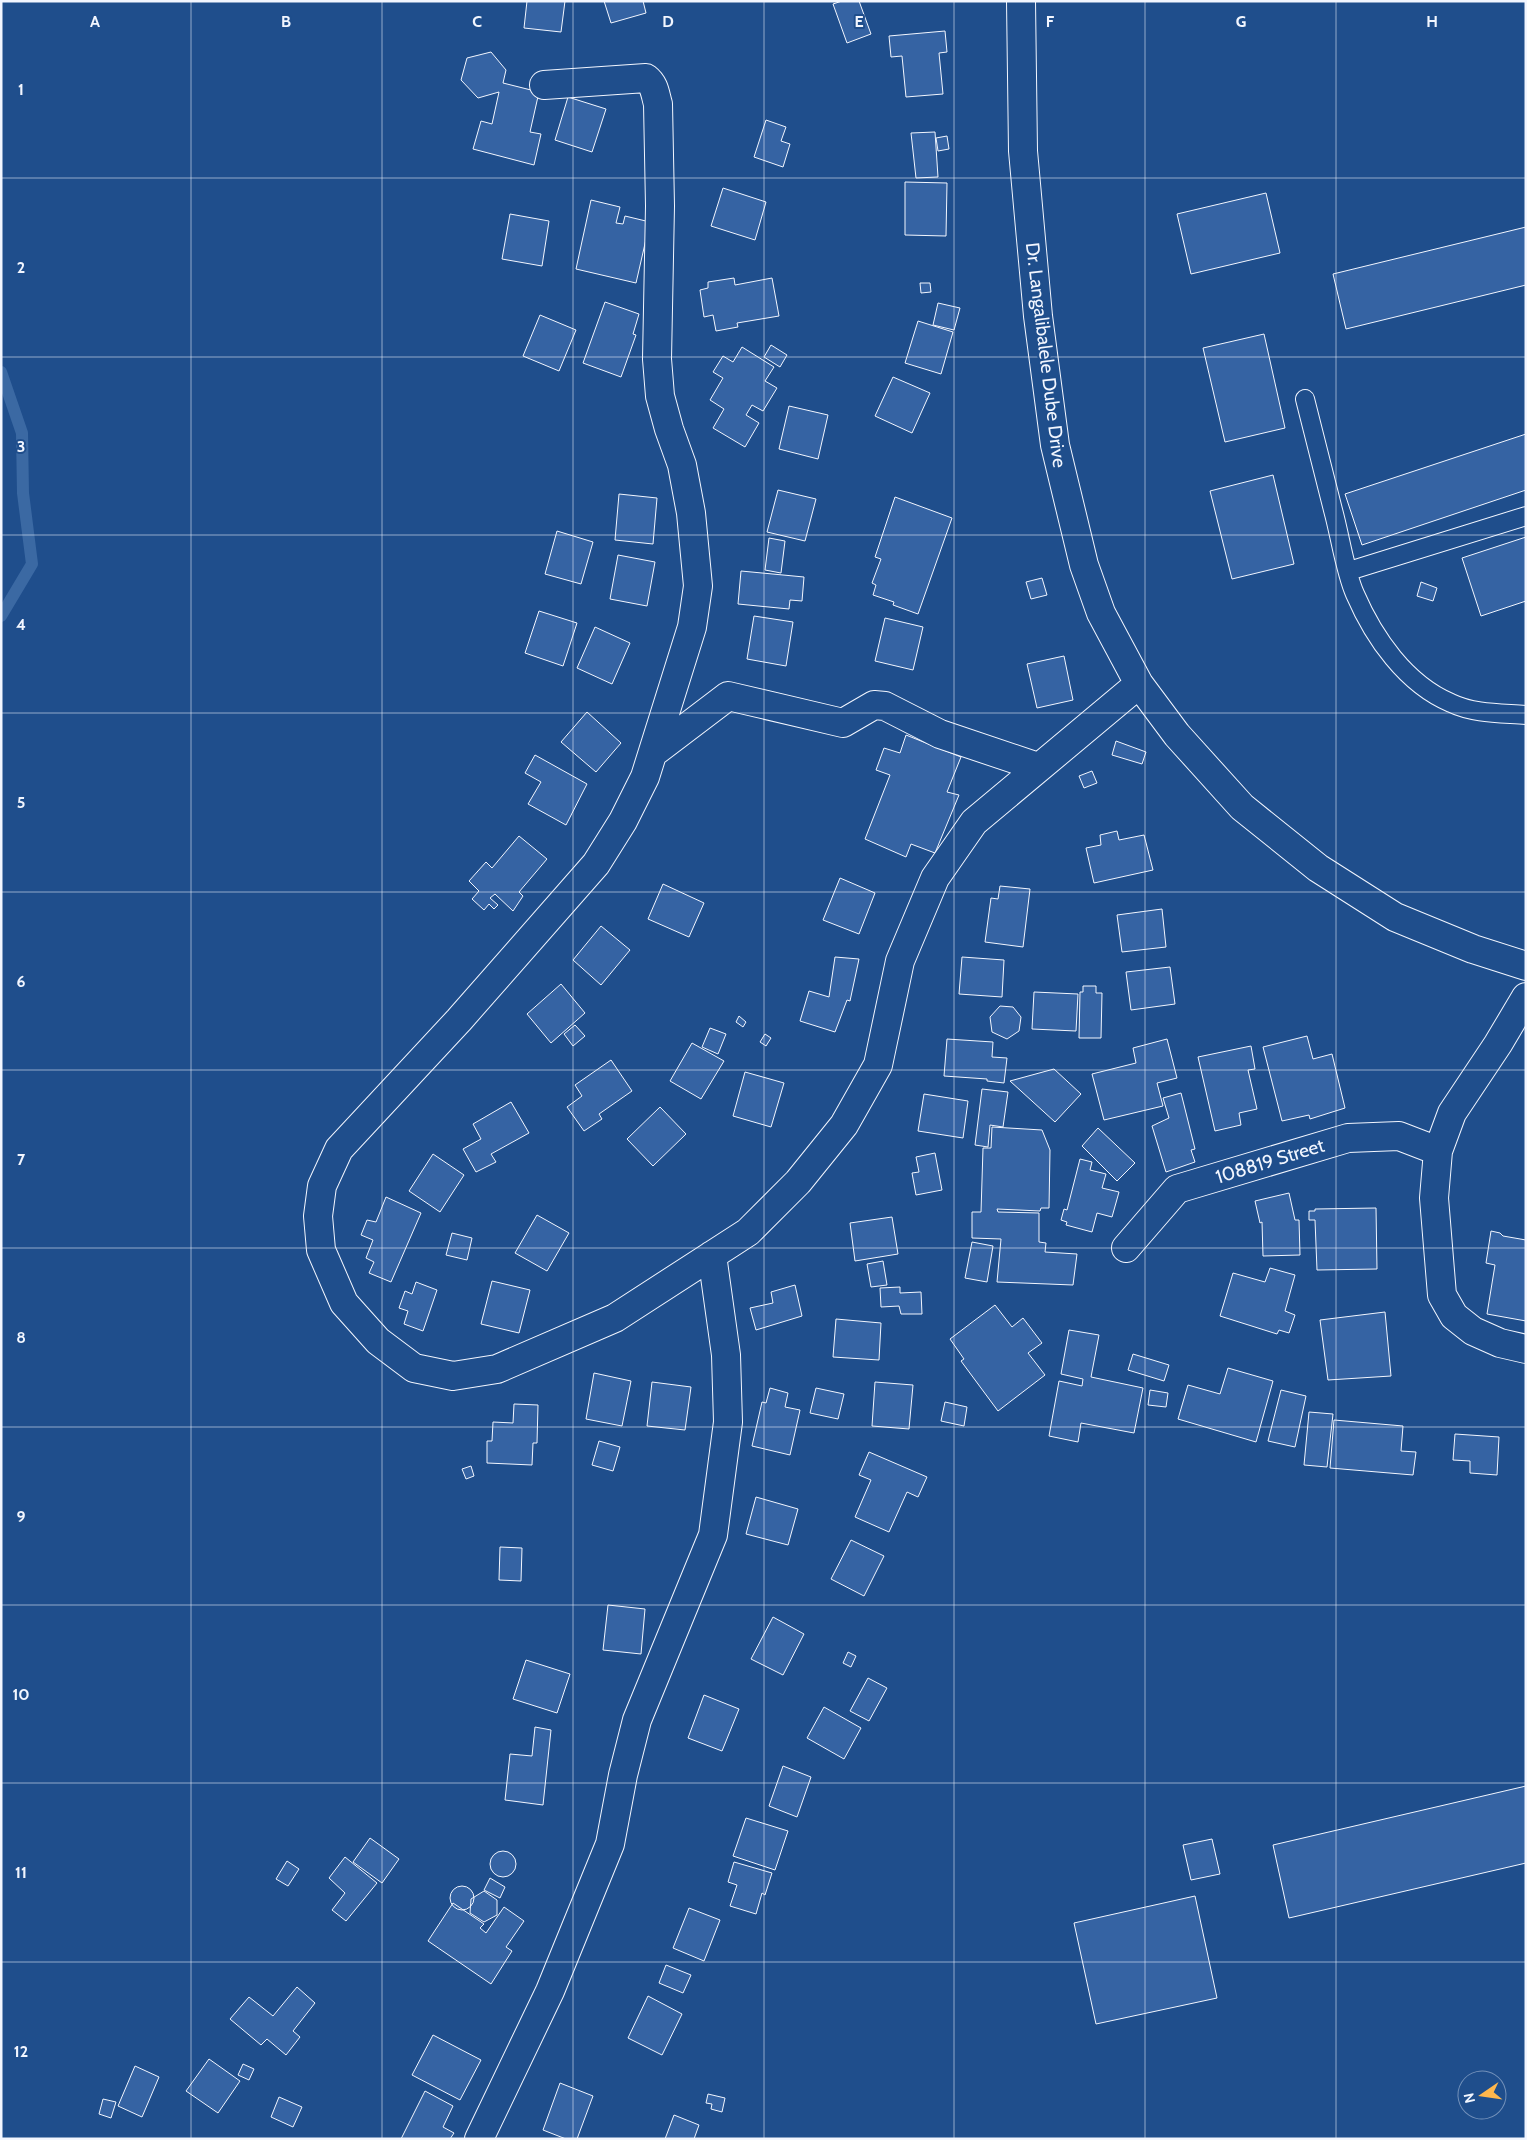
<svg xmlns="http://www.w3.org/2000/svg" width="1527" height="2140" viewBox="0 0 1527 2140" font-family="Cabin,sans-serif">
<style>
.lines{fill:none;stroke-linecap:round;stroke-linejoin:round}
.stream{stroke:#3b69a3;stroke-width:12}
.building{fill:#3563a3;stroke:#f2f6ff}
.lane-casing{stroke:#f2f6ff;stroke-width:20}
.street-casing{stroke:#f2f6ff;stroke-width:30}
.lane{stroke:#1f4e8c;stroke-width:18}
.street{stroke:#1f4e8c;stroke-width:28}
.grid{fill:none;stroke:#f2f6ff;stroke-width:1;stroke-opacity:0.55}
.labels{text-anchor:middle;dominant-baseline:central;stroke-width:4;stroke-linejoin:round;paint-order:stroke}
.street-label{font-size:19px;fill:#f2f6ff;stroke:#1f4e8c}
.grid-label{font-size:16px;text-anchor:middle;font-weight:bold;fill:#f2f6ff;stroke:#1f4e8c;stroke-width:4;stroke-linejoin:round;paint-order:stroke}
</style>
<rect width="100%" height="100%" fill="#1f4e8c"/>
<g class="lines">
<path class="stream" d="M1 372 22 433 23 493 32 564 1 616"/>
</g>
<path class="building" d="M527 1H565L561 32 524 28Z
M604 1H643L646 13 611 23Z
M842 1H859L871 34 847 43 833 4Z
M945 31 947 52 939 53 943 94 906 97 902 56 891 57 889 36Z
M491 52 506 70 503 83 539 92 530 132 541 134 534 165 473 149 481 121 492 124 499 92 478 98 461 80 467 58Z
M568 97 606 109 592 152 555 140Z
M766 120 786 127 781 141 790 144 783 167 754 157Z
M935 132 938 177 916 178 911 133Z
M947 136 949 149 938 151 936 138Z
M905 182 947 183 946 236 905 235Z
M723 188 766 202 755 240 711 226Z
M1266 193 1280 253 1191 274 1177 214Z
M591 200 620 207 616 223 623 224 625 216 650 222 636 283 576 269Z
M510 214 549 221 542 266 502 259Z
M1526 227V285L1346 329 1333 274Z
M734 278 735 285 772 278 779 316 737 323 738 327 716 331 713 315 704 317 700 290 708 288V282Z
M920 283H930L931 292 921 293Z
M605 302 639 314 633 334 636 335 621 377 583 363Z
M938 303 960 308 954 330 933 325Z
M540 315 576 330 559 371 523 356Z
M918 321 953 332 941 374 905 363Z
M1264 334 1285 428 1225 442 1203 348Z
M771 345 787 355 780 367 764 357Z
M742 347 774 367 765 381 777 388 763 411 752 405 746 415 759 423 745 447 713 428 724 409 710 400 723 378 713 372 723 356 733 362Z
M893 377 930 393 912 433 875 416Z
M789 406 828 415 818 459 779 449Z
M1526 434V490L1362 545 1345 494Z
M1273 475 1294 564 1232 579 1210 491Z
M778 490 816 499 805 541 767 532Z
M619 494 657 498 653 544 615 540Z
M895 497 952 518 918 614 893 605 894 602 873 595 876 585 872 583 881 559 875 557Z
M557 531 593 542 581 584 545 574Z
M1526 537V601L1481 616 1462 558Z
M769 538 785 541 781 573 765 570Z
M618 555 655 562 647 606 610 599Z
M741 571 804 577 802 601 790 600 789 609 738 604Z
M1042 578 1047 595 1031 599 1026 582Z
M1421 582 1437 588 1433 601 1417 596Z
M539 611 577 623 563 666 525 653Z
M754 616 793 622 786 666 747 659Z
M885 618 923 627 913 670 875 661Z
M595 627 630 643 612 684 577 668Z
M1064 656 1073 700 1037 708 1027 664Z
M587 712 621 743 596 772 561 742Z
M906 735 961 757 947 792 959 795 935 853 911 844 906 857 865 839 890 775 876 770 884 748 900 753Z
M1116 741 1146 752 1142 764 1112 755Z
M535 755 587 784 566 825 528 804 541 782 525 773Z
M1092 771 1097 783 1084 788 1079 776Z
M1117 831 1119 840 1144 835 1153 870 1094 883 1086 848 1101 845 1100 835Z
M519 836 547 859 519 892 523 896 513 911 495 894 490 898 498 905 494 909 489 904 484 910 472 899 479 891 469 881 486 862 492 868Z
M840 878 875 893 859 934 823 920Z
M663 884 704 903 689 937 648 919Z
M1000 886 1030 889 1023 947 985 942 991 898 998 899Z
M1162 909 1166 947 1122 952 1117 915Z
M601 926 630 950 601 985 573 960Z
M835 957 859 959 850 1001 847 1000 835 1032 800 1021 809 991 829 997Z
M962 957 1004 960 1002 997 959 994Z
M1170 967 1175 1004 1131 1010 1126 972Z
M561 984 585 1013 551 1043 527 1014Z
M1083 986H1096V993H1102L1101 1038H1079L1080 992H1083Z
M1034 992 1078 994 1076 1031 1032 1029Z
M1000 1006 1013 1007 1021 1017 1019 1031 1007 1039 992 1032 990 1017Z
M739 1016 746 1022 743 1027 736 1022Z
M575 1025 585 1036 573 1046 564 1034Z
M710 1028 726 1034 718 1054 702 1047Z
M765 1034 771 1038 766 1046 760 1042Z
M1307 1036 1313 1059 1332 1054 1345 1108 1310 1119 1309 1115 1282 1121 1263 1047Z
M947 1039 993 1042 992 1057 1007 1058 1004 1083 987 1081V1079L944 1076Z
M1167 1039 1177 1078 1157 1083 1163 1106 1104 1120 1092 1074 1136 1063 1133 1048Z
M692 1043 724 1061 701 1099 670 1081Z
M1251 1046 1255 1069 1248 1070 1257 1109 1239 1113 1241 1125 1215 1131 1198 1057Z
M611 1060 632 1091 599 1114 602 1119 584 1131 567 1107 582 1096 575 1085Z
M1054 1069 1081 1094 1055 1122 1010 1081Z
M745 1072 784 1083 771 1127 733 1116Z
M982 1089 1008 1092 1003 1127 990 1125 988 1147 975 1145Z
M1181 1093 1195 1149 1191 1150 1195 1162 1166 1172 1152 1126 1169 1118 1163 1098Z
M924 1094 968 1101 963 1138 918 1131Z
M511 1102 529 1133 491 1154 496 1162 476 1172 463 1149 481 1139 473 1124Z
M660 1107 686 1134 653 1166 627 1139Z
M992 1127 1042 1130 1050 1150 1049 1208H1041L1040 1211 997 1209 998 1212 1039 1213V1242L1046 1243 1045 1252 1077 1254 1073 1285 997 1282 1001 1239 972 1238V1212H981L983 1148H991Z
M1098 1128 1135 1163 1117 1181 1082 1146Z
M935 1153 942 1190 916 1195 912 1173 919 1172 916 1157Z
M433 1154 464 1175 440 1212 409 1191Z
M1080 1159 1092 1162 1090 1170 1106 1174 1102 1188 1119 1192 1112 1217 1097 1213 1092 1232 1066 1225 1067 1222 1061 1220 1064 1209 1067 1210Z
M1289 1193 1295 1220H1299L1300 1255 1263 1256 1262 1222 1260 1223 1255 1201Z
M386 1197 421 1213 391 1282 369 1273 374 1262 366 1258 373 1240 361 1235 367 1220 376 1222Z
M1376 1208 1377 1269 1317 1270 1315 1220H1309V1211H1315V1209Z
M537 1215 569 1233 547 1271 515 1253Z
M892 1217 898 1254 855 1261 850 1223Z
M1491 1231 1500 1233 1503 1236 1526 1240V1321L1487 1314 1495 1265 1486 1263Z
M452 1233 472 1238 467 1260 446 1255Z
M972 1242 993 1246 987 1282 965 1278Z
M883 1261 887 1285 871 1287 867 1264Z
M1270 1268 1295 1275 1285 1311 1295 1315 1289 1333 1279 1330 1277 1334 1220 1316 1233 1273 1265 1282Z
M492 1281 530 1290 519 1333 481 1324Z
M416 1282 437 1290 423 1331 404 1324 408 1311 399 1308 405 1291 412 1294Z
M795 1285 802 1316 756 1330 750 1308 773 1303 771 1292Z
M900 1287V1293L921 1292 922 1314H901L899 1306 881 1307 880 1288Z
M995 1305 1012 1327 1023 1318 1042 1343 1028 1353 1045 1375 998 1411 961 1361 964 1359 950 1339Z
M1385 1312 1391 1376 1328 1380 1320 1320Z
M836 1319 881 1323 879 1360 833 1357Z
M1069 1330 1099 1335 1091 1377 1143 1388 1134 1433 1081 1423 1078 1442 1049 1436 1059 1381 1082 1386 1083 1379 1061 1374Z
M1133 1354 1169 1365 1164 1381 1128 1370Z
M1228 1368 1273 1381 1256 1442 1178 1419 1188 1385 1220 1394Z
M594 1373 631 1381 622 1426 586 1419Z
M652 1382 691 1387 685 1430 647 1426Z
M875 1382 913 1385 909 1429 872 1426Z
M770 1388 788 1393 785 1407 800 1410 790 1455 752 1446 762 1402 766 1403Z
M816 1388 844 1394 838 1419 810 1413Z
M1150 1390 1168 1393 1166 1407 1148 1405Z
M1281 1390 1306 1396 1295 1447 1268 1441Z
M945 1402 967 1407 964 1426 941 1421Z
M514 1404 538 1405 537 1443H533L532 1465 487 1463V1441H492L493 1422 513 1423Z
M1309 1412 1333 1414 1327 1467 1304 1465Z
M1334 1420 1403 1426 1401 1451 1416 1452 1413 1475 1330 1468Z
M1455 1434 1499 1437 1497 1475 1470 1473V1461L1453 1460Z
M599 1441 620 1447 613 1471 592 1465Z
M869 1452 927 1477 918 1497 907 1492 889 1532 855 1517 871 1480 859 1475Z
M471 1466 474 1476 466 1479 462 1469Z
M756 1497 798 1509 788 1545 746 1534Z
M851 1540 884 1556 864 1596 831 1579Z
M500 1547 522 1548 521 1581 499 1580Z
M608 1605 645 1609 641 1654 603 1650Z
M773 1617 804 1634 783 1675 751 1659Z
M848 1652 856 1656 851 1667 843 1663Z
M526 1660 570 1674 557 1713 513 1699Z
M868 1678 887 1688 869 1721 850 1711Z
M704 1695 739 1709 722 1751 688 1738Z
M824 1707 861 1728 844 1759 807 1738Z
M535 1727 551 1730 543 1805 505 1800 510 1754 532 1756Z
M783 1766 811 1777 797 1817 769 1806Z
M1526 1786V1863L1289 1918 1273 1845Z
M746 1818 788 1831 775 1870 733 1856Z
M370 1838 399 1859 382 1883 353 1862Z
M1212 1839 1220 1874 1191 1880 1183 1845Z
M490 1864a13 13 0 1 1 26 0a13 13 0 1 1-26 0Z
M345 1857 377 1883 346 1921 332 1910 345 1893 329 1878Z
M287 1861 299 1869 288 1886 276 1879Z
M734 1862 772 1873 765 1895 762 1893 756 1914 730 1906 737 1885 728 1882Z
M490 1878 505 1887 500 1898 484 1890Z
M450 1898a12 12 0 1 1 24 0a12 12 0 1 1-24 0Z
M484 1891 497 1900V1915L484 1922 470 1913 471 1899Z
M1195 1896 1217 1998 1096 2024 1074 1923Z
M453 1903 484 1924 480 1928 486 1933 504 1907 524 1921 506 1947 512 1951 491 1984 428 1941Z
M689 1908 720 1920 704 1961 673 1948Z
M666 1965 691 1975 683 1993 659 1983Z
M297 1987 315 2003 293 2031 300 2037 286 2055 267 2039 261 2045 230 2019 249 1997 273 2016Z
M648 1996 682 2014 662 2055 628 2038Z
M433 2035 481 2060 460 2100 412 2075Z
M209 2059 240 2081 218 2113 186 2091Z
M243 2064 254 2069 249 2080 238 2075Z
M135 2066 159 2077 142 2117 118 2106Z
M560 2083 593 2096 577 2139H566L543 2130Z
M425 2091 453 2106 443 2127 454 2133 450 2139H401Z
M708 2094 725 2098 722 2112 711 2109 712 2104 706 2103Z
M279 2097 302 2107 293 2127 271 2117Z
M103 2099 116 2102 111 2118 99 2114Z
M674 2115 699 2125 694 2139H665Z"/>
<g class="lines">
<defs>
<path id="lane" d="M1305 399C1314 436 1324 473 1333 510 1340 535 1345 572 1355 594 1374 638 1406 684 1451 703 1474 714 1501 713 1526 715
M1349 571 1526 516"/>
<path id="street" d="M1021 1 1023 151 1038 316 1055 445 1084 565 1101 613 1139 684 1177 735 1242 807 1318 868 1395 917 1473 949 1526 966
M544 85 646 78C655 85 655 94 658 104L660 206 657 359 660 396 669 429 682 465 691 513 698 586 692 627 645 777 623 821 596 864 459 1020 339 1149 322 1186 318 1216 321 1250 344 1303 378 1341 414 1368 453 1376 497 1369 615 1318 748 1232 798 1182 844 1125 878 1065 900 961 935 878 974 822 1139 684
M653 753 728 696 843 723 874 705 885 706 940 734 1038 767
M1526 997 1498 1044 1452 1113 1438 1151 1434 1198 1442 1295 1454 1316 1473 1331 1500 1343 1526 1349
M1126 1248 1177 1189 1348 1138 1399 1136 1438 1151
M479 2139 550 1991 610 1844 623 1775 637 1720 713 1535 728 1422 726 1355 712 1255"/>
</defs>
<use href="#lane" class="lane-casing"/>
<use href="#street" class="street-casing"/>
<use href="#lane" class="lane"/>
<use href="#street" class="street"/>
</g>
<path class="grid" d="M191 1V2139M382 1V2139M573 1V2139M764 1V2139M954 1V2139M1145 1V2139M1336 1V2139M1 178H1526M1 357H1526M1 535H1526M1 713H1526M1 892H1526M1 1070H1526M1 1248H1526M1 1427H1526M1 1605H1526M1 1783H1526M1 1962H1526"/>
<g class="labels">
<g class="street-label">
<text transform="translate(1046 355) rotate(83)">Dr. Langalibalele Dube Drive</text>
<text transform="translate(1270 1161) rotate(-17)">108819 Street</text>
</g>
</g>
<g class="grid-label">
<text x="95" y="27">A</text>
<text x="286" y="27">B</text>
<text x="477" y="27">C</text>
<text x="668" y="27">D</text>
<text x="859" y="27">E</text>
<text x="1050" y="27">F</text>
<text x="1241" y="27">G</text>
<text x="1432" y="27">H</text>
<text x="21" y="95">1</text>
<text x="21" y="273">2</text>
<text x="21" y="452">3</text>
<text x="21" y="630">4</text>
<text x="21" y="808">5</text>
<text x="21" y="987">6</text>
<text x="21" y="1165">7</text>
<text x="21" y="1343">8</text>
<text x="21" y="1522">9</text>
<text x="21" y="1700">10</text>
<text x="21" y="1878">11</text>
<text x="21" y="2057">12</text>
</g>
<rect width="1527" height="2140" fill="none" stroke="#f2f6ff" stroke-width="5"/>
<g transform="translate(1482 2095) rotate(257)"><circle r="24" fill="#1f4e8c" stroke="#7391ba"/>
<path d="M0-4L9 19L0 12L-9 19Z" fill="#ffb74d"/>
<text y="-8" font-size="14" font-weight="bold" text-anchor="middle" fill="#f2f6ff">N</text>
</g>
</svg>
